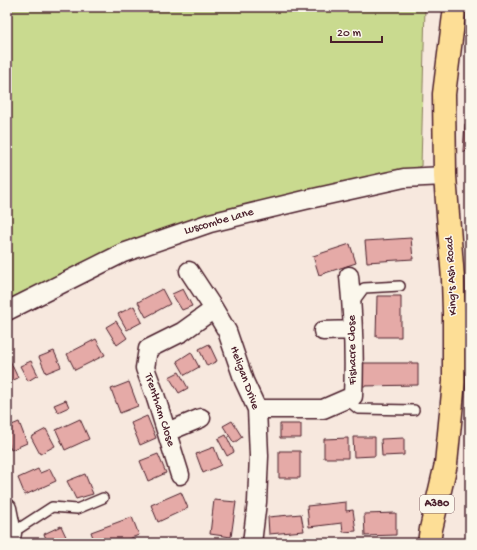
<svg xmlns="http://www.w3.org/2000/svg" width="477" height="550" viewBox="0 0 477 550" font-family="'Gochi Hand',sans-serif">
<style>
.green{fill:#c9da8f;stroke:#8a7c5d}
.building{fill:#e5aaa7;stroke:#4a1f2b}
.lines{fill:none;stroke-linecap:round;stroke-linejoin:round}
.lane-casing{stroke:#4a1f2b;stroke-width:12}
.street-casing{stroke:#4a1f2b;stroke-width:21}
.highway-casing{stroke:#4a1f2b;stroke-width:25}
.lane{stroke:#fbf7ec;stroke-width:9}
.street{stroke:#fbf7ec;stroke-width:18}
.highway{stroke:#fdde96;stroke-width:22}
.labels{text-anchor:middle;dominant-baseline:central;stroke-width:3;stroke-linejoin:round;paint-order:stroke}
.shield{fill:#fbf7ec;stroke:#7f6065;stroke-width:1}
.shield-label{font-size:11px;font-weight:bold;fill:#4a1f2b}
.street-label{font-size:12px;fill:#4a1f2b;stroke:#fbf7ec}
</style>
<rect width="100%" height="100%" fill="#f7e8de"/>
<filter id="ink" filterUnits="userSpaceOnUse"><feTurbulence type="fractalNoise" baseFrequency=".025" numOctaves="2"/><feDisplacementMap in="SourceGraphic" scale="8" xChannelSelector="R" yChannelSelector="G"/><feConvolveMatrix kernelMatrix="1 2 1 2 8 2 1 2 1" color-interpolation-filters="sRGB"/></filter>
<g filter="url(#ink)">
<path class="green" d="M7 7H425L421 166 403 172 304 194 7 303Z"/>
<path class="building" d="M465 124H470V152L463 151Z
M411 238 413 259 367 262 365 241Z
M350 244 356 263 319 275 313 256Z
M162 289 170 304 146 317 138 302Z
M183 289 192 306 182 310 172 294Z
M377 296H401V337H376Z
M134 306 142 322 127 330 118 314Z
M116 321 127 338 117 345 106 327Z
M96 339 105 355 75 370 67 354Z
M209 344 217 361 207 366 199 349Z
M54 351 61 367 46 373 39 357Z
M191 352 199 367 185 375 177 361Z
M10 361 18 378 7 383V362Z
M31 361 38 375 28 381 20 366Z
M362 363H418V385L362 386Z
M179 372 188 388 179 393 169 377Z
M129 382 138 406 120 413 111 389Z
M66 400 69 407 58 412 54 405Z
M147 416 156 438 140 445 131 423Z
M80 419 89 439 65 450 56 430Z
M232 421 242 437 234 443 223 426Z
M19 422 27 443 11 450 7 439V427Z
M280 424H301V438H280Z
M46 429 55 446 40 454 31 437Z
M226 435 234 452 227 456 218 439Z
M353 437H375V456L354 457Z
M348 438V458H324V439Z
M404 438V455L382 456 381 439Z
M214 447 221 465 203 473 196 454Z
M279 451H300V478H279Z
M158 454 166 473 148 481 140 461Z
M38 469 40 473 50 469 56 481 25 495 18 478Z
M85 474 93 494 76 499 67 481Z
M181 492 188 508 158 522 151 505Z
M214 500 236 502 231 537 210 534Z
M346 502V511L353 510 356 531 343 532 342 523 309 527 307 506Z
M396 513V535L365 536 364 514Z
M301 514 304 531 269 534 268 517Z
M132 517 139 535 118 543H95L91 532Z
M61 526 69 543H48L44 534Z"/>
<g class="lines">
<defs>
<path id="lane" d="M353 303 364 288 400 286
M346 399 358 409 414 410
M12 533 52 507 77 509 103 498"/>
<path id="street" d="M189 271 214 309 227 331 244 381 257 409 259 456 257 502 252 543
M7 311 123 253 210 223 305 200 404 178 445 176
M323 331 353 330
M257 409H323L353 396C355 355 353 316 349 276
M167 432 201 418
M180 475 155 395 145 368 148 349 182 332 214 309
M7 508 12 533 10 543"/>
<path id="highway" d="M429 543 431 529 446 464 454 382V312L453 279 445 176 444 94 455 7"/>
</defs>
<use href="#lane" class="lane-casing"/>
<use href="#street" class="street-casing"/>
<use href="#highway" class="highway-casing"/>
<use href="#lane" class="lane"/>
<use href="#street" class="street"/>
<use href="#highway" class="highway"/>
</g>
</g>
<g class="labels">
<rect class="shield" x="420" y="495" width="34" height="18" rx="3"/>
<g class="shield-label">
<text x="437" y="504">A380</text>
</g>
<g class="street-label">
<text transform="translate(219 222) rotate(-16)">Luscombe Lane</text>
<text transform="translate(452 276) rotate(-93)">King's Ash Road</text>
<text transform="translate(353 350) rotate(-91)">Fishacre Close</text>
<text transform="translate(244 378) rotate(70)">Heligan Drive</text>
<text transform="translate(159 410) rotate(72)">Trentham Close</text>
</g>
</g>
<rect width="477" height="550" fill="none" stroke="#fbf7ec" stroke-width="24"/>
<rect x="12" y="12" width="453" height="526" fill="none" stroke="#4a1f2b" stroke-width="1.5" filter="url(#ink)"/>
<path d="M331 36v6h51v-6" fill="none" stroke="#4a1f2b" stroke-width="2"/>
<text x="337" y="36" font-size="12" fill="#4a1f2b" stroke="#fbf7ec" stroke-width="3" paint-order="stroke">20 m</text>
</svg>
